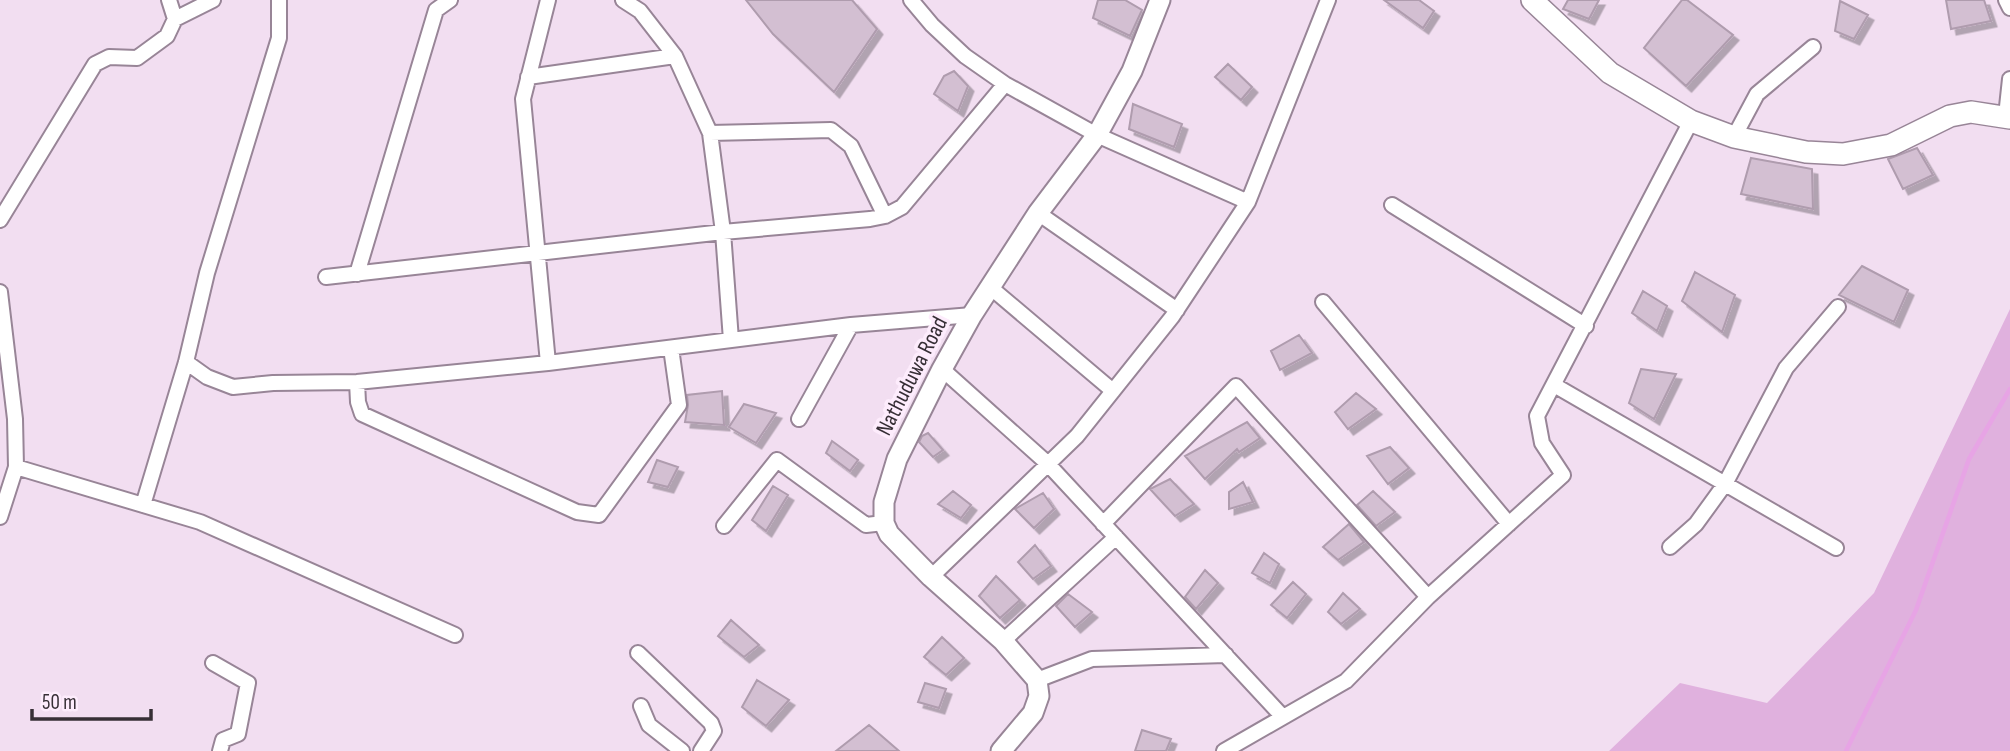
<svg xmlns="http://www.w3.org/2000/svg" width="2010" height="751" viewBox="0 0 2010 751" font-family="'Sofia Sans Condensed',sans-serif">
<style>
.green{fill:#e0b1de}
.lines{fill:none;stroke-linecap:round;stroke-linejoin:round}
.stream{stroke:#e7a4e5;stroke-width:4.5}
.building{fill:#d3bfd2;stroke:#af9cae;stroke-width:2;filter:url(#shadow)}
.street-casing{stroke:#988597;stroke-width:18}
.secondary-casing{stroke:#988597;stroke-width:23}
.primary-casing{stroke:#988597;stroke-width:24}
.street{stroke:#fff;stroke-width:14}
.secondary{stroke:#fff;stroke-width:19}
.primary{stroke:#fff;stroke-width:21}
.labels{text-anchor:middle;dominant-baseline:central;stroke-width:7;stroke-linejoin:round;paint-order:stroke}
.street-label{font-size:23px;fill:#372f36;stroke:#fdecfc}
</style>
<defs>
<filter id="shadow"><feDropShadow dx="5.5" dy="5.5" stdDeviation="0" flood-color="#0004"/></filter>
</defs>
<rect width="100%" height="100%" fill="#f2def1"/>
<path class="green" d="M2010 309V751H1609L1680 683 1767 703 1874 593Z"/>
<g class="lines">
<path class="stream" d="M1846 751 1916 610 1969 459 2010 389"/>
</g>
<path class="building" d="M746 0H852L877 29 834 92 773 34Z
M1098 0H1125L1142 10 1130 36 1093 18Z
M1384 0H1419L1434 11 1423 28Z
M1568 0H1599L1589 19 1563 9Z
M1682 0H1687L1733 35 1686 86 1644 48Z
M1946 0H1984L1991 21 1951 29Z
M1840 1 1868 15 1854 39 1835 31Z
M1228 64 1252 87 1241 100 1215 77Z
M954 71 968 86 958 111 934 94 944 76Z
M1133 104 1182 124 1174 147 1129 129Z
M1917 148 1933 175 1903 189 1888 159Z
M1751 158 1812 169 1813 209 1741 194Z
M1862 266 1908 290 1894 322 1839 295Z
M1695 272 1735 295 1722 332 1682 301Z
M1643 291 1667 306 1657 331 1632 313Z
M1299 335 1312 353 1280 370 1271 351Z
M1641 369 1676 374 1654 419 1629 403Z
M722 391 724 425 685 422 688 405 687 395Z
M1356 393 1376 409 1348 429 1335 412Z
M744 404 776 413 756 443 729 427Z
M1247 422 1260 438 1239 452 1237 449 1205 479 1185 456Z
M928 433 943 450 933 457 919 442 922 436Z
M832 441 858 460 850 471 826 453Z
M1390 447 1409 468 1388 484 1367 456Z
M657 460 678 467 668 487 648 482Z
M1170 479 1194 504 1175 516 1150 489Z
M1243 482 1253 502 1229 509V492Z
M773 486 788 495 766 531 752 520Z
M953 491 971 505 961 518 938 504Z
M1373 491 1395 512 1376 526 1357 505Z
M1043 493 1054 509 1034 528 1015 509Z
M1349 524 1364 542 1338 560 1323 547Z
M1035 545 1051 566 1033 579 1018 562Z
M1264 553 1279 564 1270 583 1252 573Z
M1205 570 1218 583 1196 609 1185 597Z
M996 576 1020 600 1000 618 979 596Z
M1293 582 1306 594 1287 618 1271 605Z
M1343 593 1360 609 1341 624 1328 612Z
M1068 594 1092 612 1075 627 1056 606Z
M731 620 759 645 744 657 718 636Z
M942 637 964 658 946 675 924 657Z
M757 680 789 700 766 726 742 707Z
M925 683 946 689 939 708 918 702Z
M869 725 899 751H836Z
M1142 730 1171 739 1166 751H1135Z"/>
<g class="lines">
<defs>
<path id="street" d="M548 0 523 99 548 363
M623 0 640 11 675 56 710 133 723 232 731 340
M911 0 932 25 965 56 1005 84 1097 135 1248 202
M2006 0 2010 8
M175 19 213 0
M528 77 675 56
M2006 116 2010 79
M710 133 831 130 851 146 885 216
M1734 137 1757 94 1813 47
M1392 205 1586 326
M1038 213 1177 310
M0 220 95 64 109 57 137 58 167 36 175 19 169 0
M357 274 436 10 450 0
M326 277 723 232 870 219 885 216 902 207 1005 84
M990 287 1113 391
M0 292 15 419 16 467 0 517
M1323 302 1509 524
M186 362 207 377 233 387 273 383 357 382 548 363 851 325 972 315
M942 369 1047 463 1282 716
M357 382 358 402 362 414 577 512 599 515 679 405 671 348
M1554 385 1836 548
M799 419 851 325
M16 467 200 522 455 635
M143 505 186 362 207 273 279 38V0
M1103 524 1236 386 1428 597
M724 526 777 460 866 525 884 523
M1670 547 1696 524 1725 484 1786 368 1838 307
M931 577 1077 436 1172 317 1248 202 1328 0
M1003 641 1116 537
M638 653 711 723 714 731 701 751
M213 663 248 683 238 734 223 740 220 751
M1037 680 1092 659 1226 655
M641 706 649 725 682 751
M1224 751 1346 681 1428 597 1563 475 1542 443 1537 416 1691 121"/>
<path id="secondary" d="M1001 751 1033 713 1039 696 1037 680 1003 641 931 577 889 534 884 523V502L897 459 942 369 972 315 1038 213 1097 135 1132 71 1160 0"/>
<path id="primary" d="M1532 0 1610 73 1691 121 1734 137 1806 152 1843 154 1891 145 1950 116 1971 112 2010 118"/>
</defs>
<use href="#street" class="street-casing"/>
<use href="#secondary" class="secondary-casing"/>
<use href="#primary" class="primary-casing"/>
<use href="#street" class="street"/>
<use href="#secondary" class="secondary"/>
<use href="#primary" class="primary"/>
</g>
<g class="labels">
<g class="street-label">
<text transform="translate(912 376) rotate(-63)">Nathuduwa Road</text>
</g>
</g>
<path d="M32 709v10h119v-10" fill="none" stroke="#372f36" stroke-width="3.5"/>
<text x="42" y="709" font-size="21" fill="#372f36" stroke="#fdecfc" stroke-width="5" paint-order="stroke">50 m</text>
</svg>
